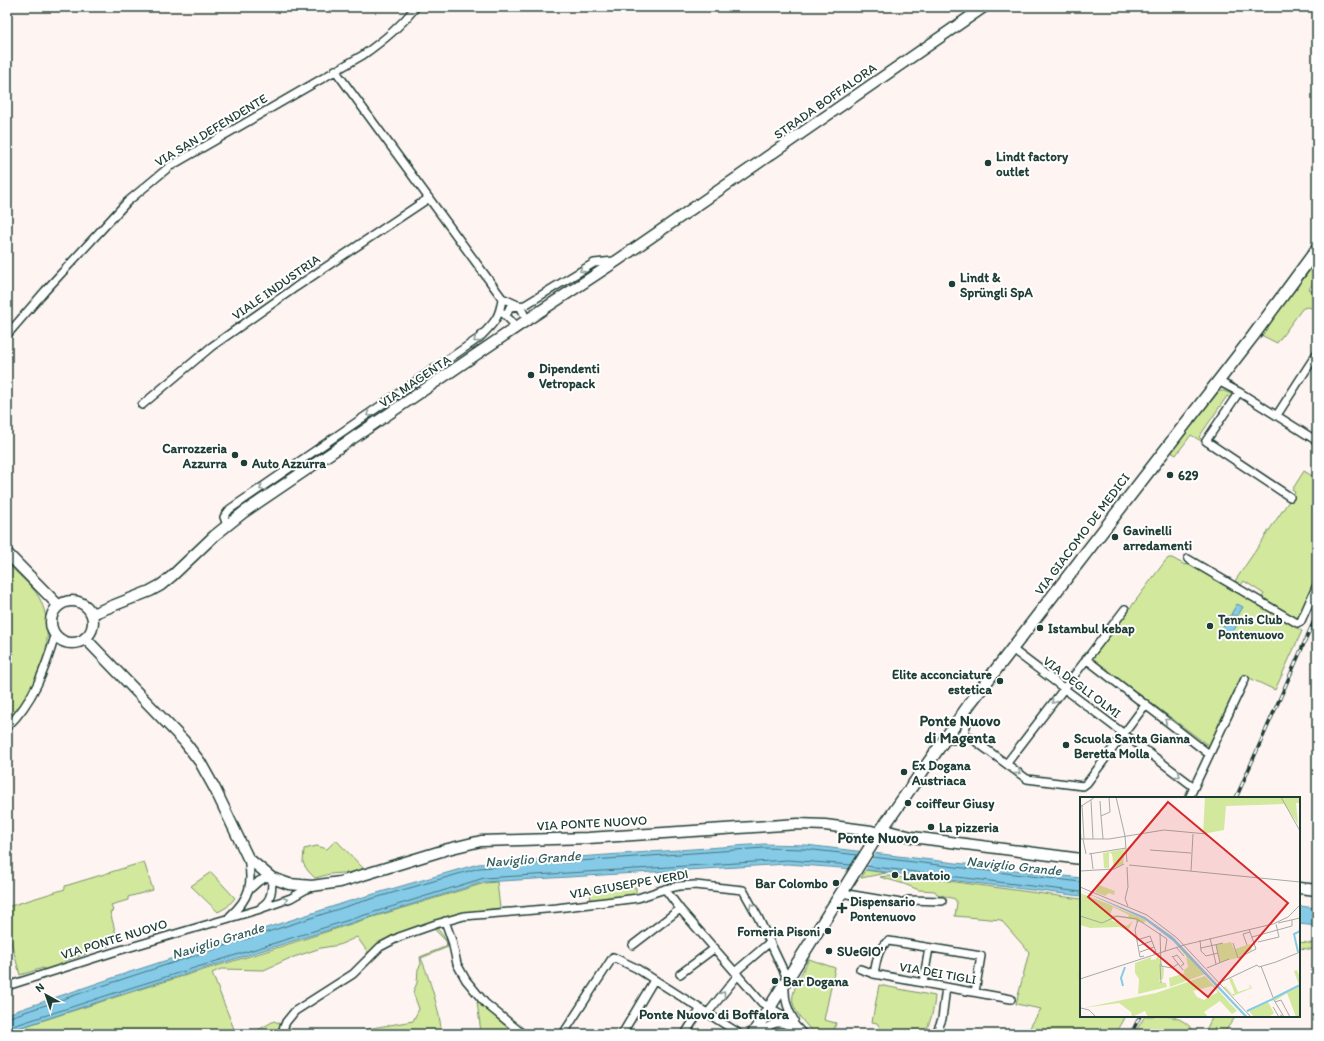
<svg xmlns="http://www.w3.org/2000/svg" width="1324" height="1041" viewBox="0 0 1324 1041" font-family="Itim,sans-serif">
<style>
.green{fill:#d2e89d;stroke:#789268}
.water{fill:#85cae7;stroke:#5c929f}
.pier{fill:#fef4f2}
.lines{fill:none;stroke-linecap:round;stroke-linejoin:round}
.shore{stroke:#48757c;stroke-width:1}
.street-casing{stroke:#1f3d34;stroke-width:10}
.secondary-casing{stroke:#1f3d34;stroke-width:13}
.primary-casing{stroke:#1f3d34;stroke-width:14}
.street{stroke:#fff;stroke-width:7}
.secondary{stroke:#fff;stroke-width:10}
.primary{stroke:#fff;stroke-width:11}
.rail-casing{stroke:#1f3d34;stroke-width:3.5}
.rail{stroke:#fff;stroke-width:2;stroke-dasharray:6;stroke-linecap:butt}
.oneway{stroke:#8f9e9a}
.poi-dot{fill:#1f3d34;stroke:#fff;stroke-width:1.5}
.labels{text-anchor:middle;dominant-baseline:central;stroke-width:4;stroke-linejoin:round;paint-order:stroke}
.street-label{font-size:13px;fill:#1f3d34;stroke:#fff}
.poi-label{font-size:13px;font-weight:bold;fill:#1f3d34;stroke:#fff;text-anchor:start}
.water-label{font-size:14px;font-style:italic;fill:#386061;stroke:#fff}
.neighbourhood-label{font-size:14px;font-weight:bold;fill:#1f3d34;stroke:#fff}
.quarter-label{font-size:15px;font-weight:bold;fill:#1f3d34;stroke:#fff}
.inset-river{fill:none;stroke:#85cae7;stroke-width:2}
.inset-road{fill:none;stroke:#a5aba6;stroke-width:1}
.view{fill:#d62828;fill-opacity:0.15;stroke:#d62828;stroke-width:2}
.inset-edge{fill:none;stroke:#1f3d34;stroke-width:2}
</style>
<rect width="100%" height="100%" fill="#fef4f2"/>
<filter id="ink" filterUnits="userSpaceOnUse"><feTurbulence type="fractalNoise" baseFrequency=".025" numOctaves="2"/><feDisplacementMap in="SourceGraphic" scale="8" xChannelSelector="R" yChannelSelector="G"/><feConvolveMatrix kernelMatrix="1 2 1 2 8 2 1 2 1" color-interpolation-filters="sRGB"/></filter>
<g filter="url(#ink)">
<path class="green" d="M1317 261V278L1309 289 1317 295V312C1312 308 1308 305 1302 309L1277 343 1261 335Z
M1219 391H1224L1231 394 1232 396 1230 398 1227 396 1199 437 1202 440 1201 441 1191 435 1176 455 1171 452Z
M1304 471 1317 479V574L1298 619 1262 597 1264 594 1244 581 1241 585 1235 581 1295 492 1292 490Z
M1169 558H1172L1185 565 1189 564 1302 631 1275 690 1243 675 1209 746 1092 659 1166 560Z
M7 563C15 572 31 585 37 594 61 633 39 687 13 719L7 714Z
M336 840 366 871 330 874 315 878 308 871 303 863 304 849 317 846 327 849Z
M144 862 153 890 128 897V900L111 905 113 911 110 912 116 934 107 937 109 946 100 948 99 946 85 950 86 954 65 961V964L46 970 43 968 20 975 7 927V907L65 889V886Z
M865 870 886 873 861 878Z
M211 872 235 898 227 907 218 912 191 886Z
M904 875 1081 899V1016H1125L1115 1034H1026L1041 1009 1016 1004 1029 952 1001 920 955 916 957 903 955 899 937 894 935 891 919 890 904 884 880 877 887 876 904 878Z
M497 882 500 908 483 910 433 923 447 941 448 947 421 958C428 974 442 1017 441 1034H352L372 1028 413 1021 419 1009 413 992 417 983 418 969 421 964 420 957 447 946 446 941 434 929 422 931 389 944 294 1016 287 1026 283 1034H251L274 1021 281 1024 293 1009 352 972 369 954 357 937 339 945 321 948 288 959 264 970 221 969 212 973 236 1034H7V1032L150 986 270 950 360 921 485 883Z
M636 887V894L619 899 591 902 590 890Z
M1299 942 1317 944V950L1299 948Z
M809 959 835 968 824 1020 836 1023 833 1034H814C807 1025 795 1014 793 1003 790 991 804 970 809 959Z
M879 985 935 996C934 1010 931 1021 924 1034H884L877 1023 872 1022Z
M479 1001 485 1009 521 1034H460L481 1032 477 1002Z
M1145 1016C1169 1016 1179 1013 1197 1034H1134Z
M1213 1016H1236L1223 1034H1202L1206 1030Z"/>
<path class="water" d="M1237 604 1243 607 1237 617 1231 614Z
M1230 615 1240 621 1229 637 1220 632Z
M764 844 806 845 1081 878V896L868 870 788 864 484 882 131 991 7 1032V1014L127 973 353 900 478 864Z
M1299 906 1317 908V926L1299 924Z"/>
<path class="pier" d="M874 851H877L864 872H861Z"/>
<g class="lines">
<path class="shore" d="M872 857 1081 882
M866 866 1081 892
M7 1018 129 977 354 904 479 868 764 848 805 849 858 855
M7 1028 130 988 484 878 788 860 851 865"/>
<defs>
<path id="street" d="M335 70 502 298 520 306 527 320
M503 313 517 327
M506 316 510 307 525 305 594 263 614 261
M7 335 45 291 127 202 169 167 363 55C384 40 400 27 416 7
M1218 381 1239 392 1317 441
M1239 392 1206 441 1290 497
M142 405 211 347 296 287 429 198
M1277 415 1317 353
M227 525 224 517 230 509 479 338C493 324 500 318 502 298
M1188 559 1297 623 1301 621 1317 585
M1012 649 1194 787
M1086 659 1209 754
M7 727C33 702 45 670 55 636
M964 733 1027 779 1083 786 1087 783 1146 704
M947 736 953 740 964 733 967 723 961 717
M1007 763 1125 609
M1189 798 1245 679
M250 889 259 881 270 876
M665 889 680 909 762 1003 788 1018 803 1034
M841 893 901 903 909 900 942 901
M262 906C272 900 272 889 272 878
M230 916C250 898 253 884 248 858
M445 921 452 941 457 964 466 980 485 1003 523 1034
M633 945 680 909
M860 969 874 974 1011 999
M735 972 770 942
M680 974 715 948
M874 974C876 964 878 945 889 941L981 956 975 992
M923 983 929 948
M785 985C784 999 787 1009 794 1020
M7 986 117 951 257 910 291 898 312 886
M707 1014 738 975
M281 1034 286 1022 295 1011 353 974 380 947 399 937 436 924 464 916 557 908 638 898 665 889 679 886 695 885 743 890 758 917 787 978
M563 1034 613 957 636 968 737 1032V1034
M622 1034 654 980
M685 1034 700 1010
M758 1034C771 1024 778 1018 793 1028
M936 1034 942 1019 946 987"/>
<path id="secondary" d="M7 553 58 605
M51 622a21 21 0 1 1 42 0a21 21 0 1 1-42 0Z
M92 614 150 591 161 585 172 576 214 536 244 512 527 320 618 260 984 7
M85 638 184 741 200 762 215 789 248 858 272 878 289 884 312 886 340 882 448 849 481 841 588 838 798 824 825 825 871 831 879 833 888 831 912 837 1081 859
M1299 888 1317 890"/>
<path id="primary" d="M753 1034 879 833 971 702 1253 336 1317 249"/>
</defs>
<use href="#street" class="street-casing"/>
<use href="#secondary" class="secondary-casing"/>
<use href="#primary" class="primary-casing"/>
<use href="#street" class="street"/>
<use href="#secondary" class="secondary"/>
<use href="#primary" class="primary"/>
<defs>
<path id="rail" d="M1236 798 1317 614
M1131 1034 1140 1016"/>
</defs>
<use href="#rail" class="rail-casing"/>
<use href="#rail" class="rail"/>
</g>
<defs><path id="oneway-chevron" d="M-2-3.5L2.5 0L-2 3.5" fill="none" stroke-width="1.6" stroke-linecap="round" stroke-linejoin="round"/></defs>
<g class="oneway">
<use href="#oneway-chevron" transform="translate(582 270) rotate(148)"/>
<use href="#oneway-chevron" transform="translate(476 340) rotate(143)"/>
<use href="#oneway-chevron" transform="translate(369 414) rotate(145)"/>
<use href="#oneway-chevron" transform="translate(262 488) rotate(145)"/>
<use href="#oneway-chevron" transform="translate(1054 701) rotate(127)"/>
<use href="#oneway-chevron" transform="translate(1167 721) rotate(-142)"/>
<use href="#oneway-chevron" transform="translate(1018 772) rotate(38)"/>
<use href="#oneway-chevron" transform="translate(1178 775) rotate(37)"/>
<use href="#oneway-chevron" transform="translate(285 900) rotate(-19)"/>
<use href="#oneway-chevron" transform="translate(752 906) rotate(-118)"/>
<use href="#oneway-chevron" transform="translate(723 994) rotate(-51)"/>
</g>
</g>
<g class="poi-dot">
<circle cx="988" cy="163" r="4"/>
<circle cx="952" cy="284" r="4"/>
<circle cx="531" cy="375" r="4"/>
<circle cx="235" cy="455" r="4"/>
<circle cx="244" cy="463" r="4"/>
<circle cx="1170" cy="475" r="4"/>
<circle cx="1115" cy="537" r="4"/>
<circle cx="1210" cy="626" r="4"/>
<circle cx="1040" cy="628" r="4"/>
<circle cx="1000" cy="681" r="4"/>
<circle cx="1066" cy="745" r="4"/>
<circle cx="904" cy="772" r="4"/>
<circle cx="908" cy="803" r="4"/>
<circle cx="931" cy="827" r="4"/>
<circle cx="895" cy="875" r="4"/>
<circle cx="836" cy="883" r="4"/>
<path d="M840 902h4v4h4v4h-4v4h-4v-4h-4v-4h4z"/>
<circle cx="828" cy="931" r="4"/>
<circle cx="829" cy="951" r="4"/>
<circle cx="775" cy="981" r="4"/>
</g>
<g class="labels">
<g class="street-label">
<text transform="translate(825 101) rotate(-35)">STRADA BOFFALORA</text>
<text transform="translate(211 130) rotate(-31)">VIA SAN DEFENDENTE</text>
<text transform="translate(276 287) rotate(-35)">VIALE INDUSTRIA</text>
<text transform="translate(415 381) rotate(-34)">VIA MAGENTA</text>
<text transform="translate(1082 534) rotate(-53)">VIA GIACOMO DE MEDICI</text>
<text transform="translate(1082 687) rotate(37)">VIA DEGLI OLMI</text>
<text transform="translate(592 823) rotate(-3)">VIA PONTE NUOVO</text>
<text transform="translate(629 884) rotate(-10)">VIA GIUSEPPE VERDI</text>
<text transform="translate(114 939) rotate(-17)">VIA PONTE NUOVO</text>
<text transform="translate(938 973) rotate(10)">VIA DEI TIGLI</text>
</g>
<g class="poi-label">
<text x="996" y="156">Lindt factory<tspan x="996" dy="15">outlet</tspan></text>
<text x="960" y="277">Lindt &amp;<tspan x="960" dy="15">Sprüngli SpA</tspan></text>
<text x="539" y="368">Dipendenti<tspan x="539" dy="15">Vetropack</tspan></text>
<text x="227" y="448" text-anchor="end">Carrozzeria<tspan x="227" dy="15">Azzurra</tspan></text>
<text x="252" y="463">Auto Azzurra</text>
<text x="1178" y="475">629</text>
<text x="1123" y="530">Gavinelli<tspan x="1123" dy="15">arredamenti</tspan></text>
<text x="1218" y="619">Tennis Club<tspan x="1218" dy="15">Pontenuovo</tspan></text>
<text x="1048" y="628">Istambul kebap</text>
<text x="992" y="674" text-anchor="end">Elite acconciature<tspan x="992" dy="15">estetica</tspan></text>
<text x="1074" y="738">Scuola Santa Gianna<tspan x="1074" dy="15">Beretta Molla</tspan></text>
<text x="912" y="765">Ex Dogana<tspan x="912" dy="15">Austriaca</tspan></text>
<text x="916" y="803">coiffeur Giusy</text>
<text x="939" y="827">La pizzeria</text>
<text x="903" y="875">Lavatoio</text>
<text x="828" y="883" text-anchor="end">Bar Colombo</text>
<text x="850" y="901">Dispensario<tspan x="850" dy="15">Pontenuovo</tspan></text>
<text x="820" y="931" text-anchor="end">Forneria Pisoni</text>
<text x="837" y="951">SUeGIO'</text>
<text x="783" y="981">Bar Dogana</text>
</g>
<g class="water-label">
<text transform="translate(533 859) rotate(-4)">Naviglio Grande</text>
<text transform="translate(1014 866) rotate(6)">Naviglio Grande</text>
<text transform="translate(218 941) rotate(-17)">Naviglio Grande</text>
</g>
<g class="neighbourhood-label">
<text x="714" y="1014">Ponte Nuovo di Boffalora</text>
</g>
<g class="quarter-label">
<text x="960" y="721">Ponte Nuovo<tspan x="960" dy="17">di Magenta</tspan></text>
<text x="878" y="838">Ponte Nuovo</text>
</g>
</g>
<g transform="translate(1080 797)">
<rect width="220" height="220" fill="#fef4f2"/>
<path d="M125 0H220V6H216L218 27 204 7 146 9 144 33 123 37ZM45 52 43 67 34 71 32 57 29 55V71H24L23 56ZM19 88 35 94 34 98 29 96 25 99 15 95ZM0 96 26 106 66 123 64 126 53 124 48 133 39 130 10 131 0 128ZM33 110 49 118 48 120 30 118ZM37 120 56 123V124H53L47 129 31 123ZM151 145 158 161 140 165 136 148ZM170 147 172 153 158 160 155 152ZM99 150H100L125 177 90 190 89 181 105 176 103 174 108 170 106 159ZM78 158 84 172 83 182 79 183 80 185 86 186 87 190 58 197 59 182 55 176V166L71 160V163L76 162ZM217 173 220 180V220H216L207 196 195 204 194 201 219 188 214 174ZM125 179 157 214 152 217 140 204 124 215 128 220H68L65 214 52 220 51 215 39 206 3 211 76 196ZM132 189 138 195 124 203 117 200 113 194ZM152 181 158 195 170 191 169 187 172 191 153 199 144 191 145 189 152 197H155L149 182ZM188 205 194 216 189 220H174L169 214Z" fill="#d2e89d" fill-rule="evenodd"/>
<path d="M0 93 65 120 93 140 168 220H165L93 144 64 122Z" fill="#85cae7"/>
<path class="inset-river" d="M218 155 214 137 220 134M43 189 41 181 45 170M194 201 220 188M167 214 193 202"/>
<path class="inset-road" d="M36 0 45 39 47 65M201 0 220 34M11 3 13 42M20 4 21 19M2 8 4 42M0 10 15 0M0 28 1 42M0 42H29L84 33 127 37M3 42 6 57M23 42 21 19 30 15 29 0M70 53 111 56M11 56 13 72M9 57 46 51M49 68 220 85M47 70 48 90 45 102 48 109M0 74 34 72 44 67M111 74 113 37M0 90 67 118 97 141 171 220M0 119 22 126 37 119 57 122 87 142 85 154M58 123 55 133 60 160 64 159M198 126 220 121M80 136 81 169 92 171 98 167M172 140 212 129V123M130 141 136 167M57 143 70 139 76 155 73 156M120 143 121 154 126 159 138 156M178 145 199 140 196 127M153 146 158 161 176 152 169 132M136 148 140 166M167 148 163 137 170 135M58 149 72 144M96 150 104 159M121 151 143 146M60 155 74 150M92 159 103 173M93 160 97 158 104 167 101 169M80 167 81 186M181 169 194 203 204 220M127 171 149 162M0 182 104 148 193 127 208 120 220 108M139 186 177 168 179 170 196 165 220 155M195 205 201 203 210 220M193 210 199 220 203 217M1 211 9 213 16 220"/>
<path class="view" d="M88 5 208 106 128 200 8 100Z"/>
<rect width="220" height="220" class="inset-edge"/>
</g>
<rect width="1324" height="1041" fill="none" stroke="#fff" stroke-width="24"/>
<rect x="12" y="12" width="1300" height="1017" fill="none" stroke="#1f3d34" stroke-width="1.5" filter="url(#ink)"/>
<g transform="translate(46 995) rotate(320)" stroke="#ffffff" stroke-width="3" paint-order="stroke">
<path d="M0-3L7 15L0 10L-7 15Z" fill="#1f3d34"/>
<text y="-6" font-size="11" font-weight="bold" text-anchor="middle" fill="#1f3d34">N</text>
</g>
</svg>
